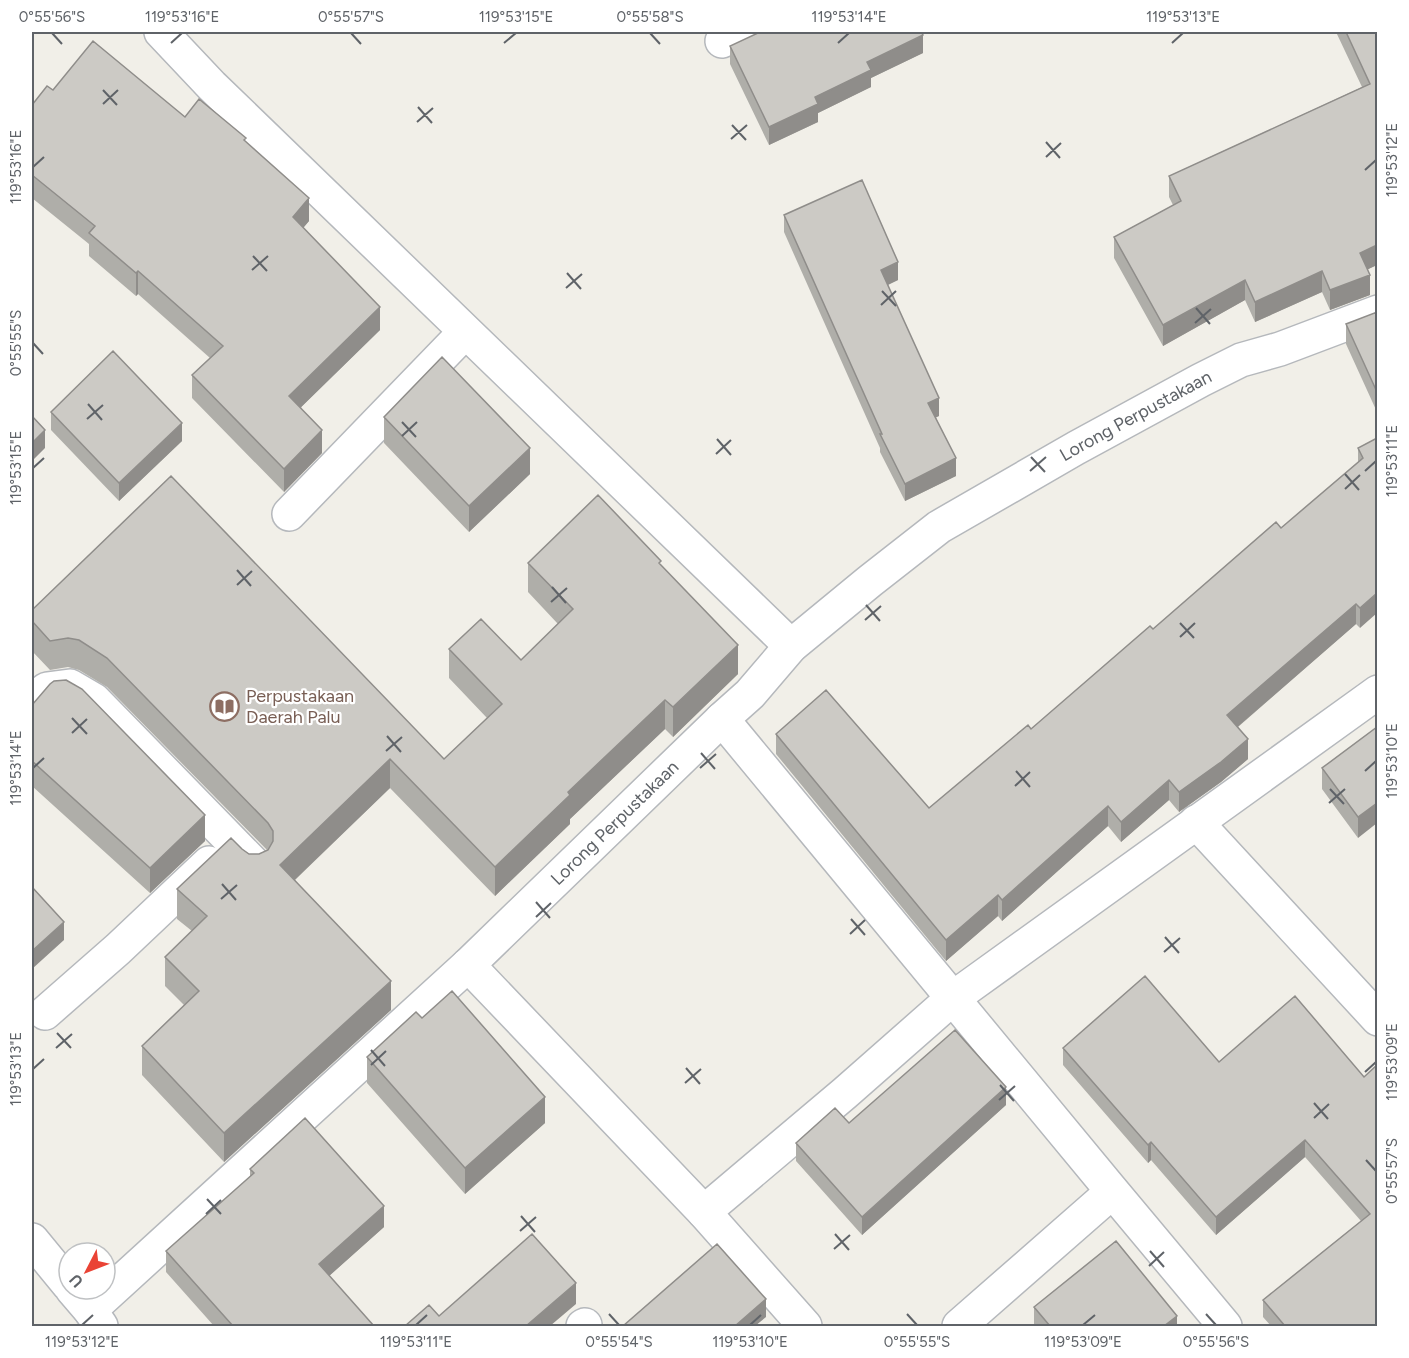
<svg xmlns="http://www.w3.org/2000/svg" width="1409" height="1358" viewBox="0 0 1409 1358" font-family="Figtree,sans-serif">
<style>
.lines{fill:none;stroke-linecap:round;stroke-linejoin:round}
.minor-casing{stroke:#b5b8bc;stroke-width:36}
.tertiary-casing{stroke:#b5b8bc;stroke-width:36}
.minor{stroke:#fff;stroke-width:33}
.tertiary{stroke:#fff;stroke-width:33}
.wall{fill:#afaea9}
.shaded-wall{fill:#8f8d8a}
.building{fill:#cccac5;stroke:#8f8d8a;stroke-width:1.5}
.ticks{fill:none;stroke:#5f6368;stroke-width:2}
.labels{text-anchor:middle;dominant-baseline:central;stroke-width:4.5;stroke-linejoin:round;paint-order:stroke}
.street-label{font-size:18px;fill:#5f6368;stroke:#fff}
.education-label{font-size:18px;fill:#785e54;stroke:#fff;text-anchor:start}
.neatline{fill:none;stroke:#5f6368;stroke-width:2}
.ticks-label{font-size:15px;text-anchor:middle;fill:#5f6368}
</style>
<rect width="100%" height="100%" fill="#f1efe8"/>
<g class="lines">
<defs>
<g id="minor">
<path d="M161 32 212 86 791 646"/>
<path d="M722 41 739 32"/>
<path d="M289 514 465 332"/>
<path d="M32 700 47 689 70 686 94 700 255 865"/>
<path d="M722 719C890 922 1056 1125 1225 1326"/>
<path d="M1196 822 1378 1019"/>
<path d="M468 965 704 1212 845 1093 953 998 1378 692"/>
<path d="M45 1013 118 949 209 863"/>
<path d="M704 1212 805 1326"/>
<path id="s1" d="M90 1310 468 965 722 719 750 694 791 646 870 581 939 527 1076 448 1201 380 1241 360 1280 349 1378 312"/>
<path d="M583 1326 585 1325"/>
<path d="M959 1326 1112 1192"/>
</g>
<path id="tertiary" d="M32 1240 69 1285
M72 1289 90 1310 101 1326"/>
</defs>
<use href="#minor" class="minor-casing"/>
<use href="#tertiary" class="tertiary-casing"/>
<use href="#minor" class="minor"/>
<use href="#tertiary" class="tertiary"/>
</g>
<path class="wall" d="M1336 32H1377V265L1368 269 1370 295 1330 310 1322 292 1255 322 1245 300 1163 346 1114 258V237L1173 205 1169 197V176L1362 87Z
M730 46 923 53 871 78V87L818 113V122L769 145 730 64Z
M53 90 185 117 246 142 309 221 303 228 380 330 301 407 322 453 284 492 192 398V375L210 358 138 294 136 296 89 256V244L32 198V105Z
M784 215 898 280 888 285 939 416 936 417 956 476 905 501 880 452V448L784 232Z
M1377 312V412L1346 344V324Z
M51 412 182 441 119 501 51 430Z
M384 417 530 474 469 532 384 443Z
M1377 438 1360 628 1356 624 1238 727 1248 759 1221 782 1179 812 1169 800 1121 842 1108 826 1002 921 998 916 946 961 776 754V734L929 808 1031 729 1153 629 1281 528 1358 462V448Z
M528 563 661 565 738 674 673 737 665 729 570 819V824L495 896 390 788 295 880 391 1010 224 1162 142 1075V1046L184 1005 165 986V957L192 931 177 919V889L242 849 249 854H259L267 850 107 687 79 670 68 667 50 670 32 651V610L444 759 487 718 449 678V649L521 660 558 624 528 592Z
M32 705 205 841 150 893 32 786Z
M1377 727 1358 838 1322 789V768Z
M422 1018 545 1123 465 1194 367 1083V1057Z
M1063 1048 1219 1062 1364 1077 1377 1326H1271L1263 1317V1300L1361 1221 1305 1157 1216 1235 1151 1160 1148 1163 1063 1065Z
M1006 1105 862 1235 796 1161V1143L849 1123Z
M250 1169 384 1227 329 1276 374 1326H214L166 1272V1251L250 1177Z
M1034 1307 1177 1326H1034Z"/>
<path class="shaded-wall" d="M923 35V53L871 78V87L818 113V122L769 145V127L867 62Z
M309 198V221L293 240V217Z
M1377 245V265L1360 273V253Z
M898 262V280L881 288V270Z
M138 271V294L136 296V273Z
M1322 271V292L1255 322V302Z
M1370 275V295L1330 310V290Z
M1245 280V300L1163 346V325Z
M380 307V330L289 419V396Z
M939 398V416L928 421V403Z
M182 423V441L119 501V483Z
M45 430V448L32 461V443Z
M322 430V453L284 492V469Z
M530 448V474L469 532V506Z
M956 458V476L905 501V484Z
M1377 593V613L1360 628V608Z
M1356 604V624L1227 736V715Z
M738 645V674L673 737V707Z
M665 700V729L570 819V824L495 896V867L568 792Z
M1248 739V759L1221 782 1179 812V792Z
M390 759V788L280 894V865Z
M1169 780V800L1121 842V822Z
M1377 803V823L1358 838V817Z
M1108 806V826L1002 921V900Z
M205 815V841L150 893V868Z
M998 895V916L946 961V940Z
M64 922V940L32 969V951Z
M391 981V1010L224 1162V1133Z
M1006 1087V1105L862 1235V1217Z
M545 1097V1123L465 1194V1168Z
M1305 1140V1157L1216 1235V1217Z
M1151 1142V1160L1148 1163V1145Z
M384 1206V1227L319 1285V1264Z
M576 1283V1304L550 1326H526Z
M766 1299V1317L755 1326H735Z
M1177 1316V1326H1164Z"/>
<path class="building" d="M760 32H921L923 35 867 62 871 70 815 97 818 104 769 127 730 46Z
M1346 32H1377V245L1360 253 1370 275 1330 290 1322 271 1255 302 1245 280 1163 325 1114 237 1181 201 1169 176 1370 84Z
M93 41 185 117 199 99 246 138 244 140 309 198 293 217 380 307 289 396 322 430 284 469 192 375 223 346 138 271 136 273 89 233 95 226 32 175V105L47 86 53 90Z
M862 180 898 262 881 270 939 398 928 403 956 458 905 484 880 434H882L784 215Z
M1377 312V392L1346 324Z
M113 351 182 423 119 483 51 412Z
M442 357 530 448 469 506 384 417Z
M32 416 45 430 32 443Z
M1377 438V593L1360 608 1356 604 1227 715 1248 739 1221 762 1179 792 1169 780 1121 822 1108 806 1002 900 998 895 946 940 776 734 826 690 929 808 1028 725 1031 729 1150 626 1153 629 1276 522 1281 528 1363 458 1358 448Z
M171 476 444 759 502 704 449 649 481 619 521 660 573 609 528 563 598 495 661 561 659 563 738 645 673 707 665 700 568 792 570 795 495 867 390 759 280 865 391 981 224 1133 142 1046 199 991 165 957 207 916 177 889 231 838 242 849 249 854H259L268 850 273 841V831L268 823 107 658 79 640 68 638 50 641 32 621V610Z
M66 680 82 689 205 815 150 868 32 761V705L50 684 54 681Z
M1377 727V803L1358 817 1322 768Z
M32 887 64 922 32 951Z
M1145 976 1219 1062 1295 996 1364 1077 1377 1065V1326H1285L1263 1300 1370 1214 1305 1140 1216 1217 1151 1142 1148 1145 1063 1048Z
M452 991 545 1097 465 1168 367 1057 416 1012 422 1018Z
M955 1030 1006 1087 862 1217 796 1143 835 1108 849 1123Z
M305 1118 384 1206 319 1264 374 1326H233L166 1251 254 1173 250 1169Z
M532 1234 576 1283 526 1326H405L429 1305 439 1316Z
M1116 1241 1177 1316 1164 1326H1050L1034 1307Z
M717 1244 766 1299 735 1326H623Z"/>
<path class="ticks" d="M52 33 62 44M351 33 361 44M650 33 660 44M171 43 182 33M504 43 516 33M838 43 849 33M1172 43 1183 33M103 90 117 105M103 104 118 90M418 107 432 123M417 122 433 108M732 125 746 140M731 139 747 125M1046 142 1060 158M1046 157 1061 143M33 167 44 157M1365 170 1376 160M253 256 267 271M252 270 268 256M567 273 581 289M566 288 582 274M882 291 896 306M881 305 896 291M1196 308 1210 324M1195 323 1211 309M33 343 43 354M88 404 102 420M87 419 103 405M402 422 416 437M402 436 417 422M717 439 731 455M716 454 731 440M1031 457 1045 472M33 468 44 458M1030 471 1046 457M1365 471 1376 461M1345 474 1359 490M1345 489 1360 475M237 570 251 586M237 585 252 571M552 587 566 603M551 602 567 588M866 605 880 621M865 620 881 606M1180 623 1194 638M1180 637 1195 623M72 718 87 734M72 733 87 719M387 736 401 752M386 751 402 737M701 753 715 769M33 768 44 758M700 768 716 754M1016 771 1030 787M1365 771 1376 761M1015 786 1030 772M1330 789 1344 804M1329 803 1345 789M222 884 236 900M221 899 237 885M536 902 550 918M536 917 551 903M851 919 865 935M850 934 865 920M1165 937 1179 953M1164 952 1180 938M57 1033 71 1048M56 1048 72 1034M371 1050 385 1066M371 1065 386 1051M686 1068 700 1084M33 1069 44 1059M1365 1072 1376 1062M685 1083 701 1069M1000 1085 1014 1101M999 1100 1015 1086M1314 1103 1328 1119M1314 1118 1329 1104M1366 1160 1376 1171M207 1199 221 1214M206 1214 221 1200M521 1216 535 1232M520 1231 536 1217M835 1234 849 1250M834 1249 850 1235M1150 1251 1164 1267M1149 1266 1164 1252M609 1314 619 1325M907 1314 917 1325M1206 1314 1216 1325M82 1325 93 1315M416 1325 427 1315M750 1325 761 1315M1083 1325 1095 1315"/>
<defs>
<symbol id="library-ring" viewBox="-11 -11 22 22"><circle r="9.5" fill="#fff" stroke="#8d6e63" stroke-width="1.5"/><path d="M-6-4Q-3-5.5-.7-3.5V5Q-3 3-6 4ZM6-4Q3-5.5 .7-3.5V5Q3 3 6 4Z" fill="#8d6e63"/></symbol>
</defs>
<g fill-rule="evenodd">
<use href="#library-ring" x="208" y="690" width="33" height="33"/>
</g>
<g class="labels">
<g class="street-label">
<text stroke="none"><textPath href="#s1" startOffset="1382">Lorong Perpustakaan</textPath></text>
<text stroke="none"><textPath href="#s1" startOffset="716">Lorong Perpustakaan</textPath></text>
</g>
<g class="education-label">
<text x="246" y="696">Perpustakaan<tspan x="246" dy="21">Daerah Palu</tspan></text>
</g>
</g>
<rect width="1409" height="1358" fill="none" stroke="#ffffff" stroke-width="66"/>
<g transform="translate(87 1271) rotate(228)"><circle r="28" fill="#ffffff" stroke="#bfc1c3" stroke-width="1.5"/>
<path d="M0-4.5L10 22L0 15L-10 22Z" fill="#ea4335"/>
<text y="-9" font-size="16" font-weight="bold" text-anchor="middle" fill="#5f6368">U</text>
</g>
<rect x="33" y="33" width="1343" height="1292" class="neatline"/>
<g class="ticks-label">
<text x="52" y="22">0°55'56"S</text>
<text x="182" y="22">119°53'16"E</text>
<text x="351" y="22">0°55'57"S</text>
<text x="516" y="22">119°53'15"E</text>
<text x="650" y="22">0°55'58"S</text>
<text x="849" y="22">119°53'14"E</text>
<text x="1183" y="22">119°53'13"E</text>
<text transform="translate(1392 160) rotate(-90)" y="5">119°53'12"E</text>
<text transform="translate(16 167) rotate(-90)" y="5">119°53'16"E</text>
<text transform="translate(16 343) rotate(-90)" y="5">0°55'55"S</text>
<text transform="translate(1392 461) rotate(-90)" y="5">119°53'11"E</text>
<text transform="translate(16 468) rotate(-90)" y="5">119°53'15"E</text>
<text transform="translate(1392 761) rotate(-90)" y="5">119°53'10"E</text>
<text transform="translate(16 768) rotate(-90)" y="5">119°53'14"E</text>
<text transform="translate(1392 1062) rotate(-90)" y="5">119°53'09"E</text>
<text transform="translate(16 1069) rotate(-90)" y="5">119°53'13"E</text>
<text transform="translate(1392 1171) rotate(-90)" y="5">0°55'57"S</text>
<text x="82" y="1347">119°53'12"E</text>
<text x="416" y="1347">119°53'11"E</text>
<text x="619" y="1347">0°55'54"S</text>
<text x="750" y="1347">119°53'10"E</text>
<text x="917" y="1347">0°55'55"S</text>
<text x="1083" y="1347">119°53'09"E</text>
<text x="1216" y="1347">0°55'56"S</text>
</g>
</svg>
